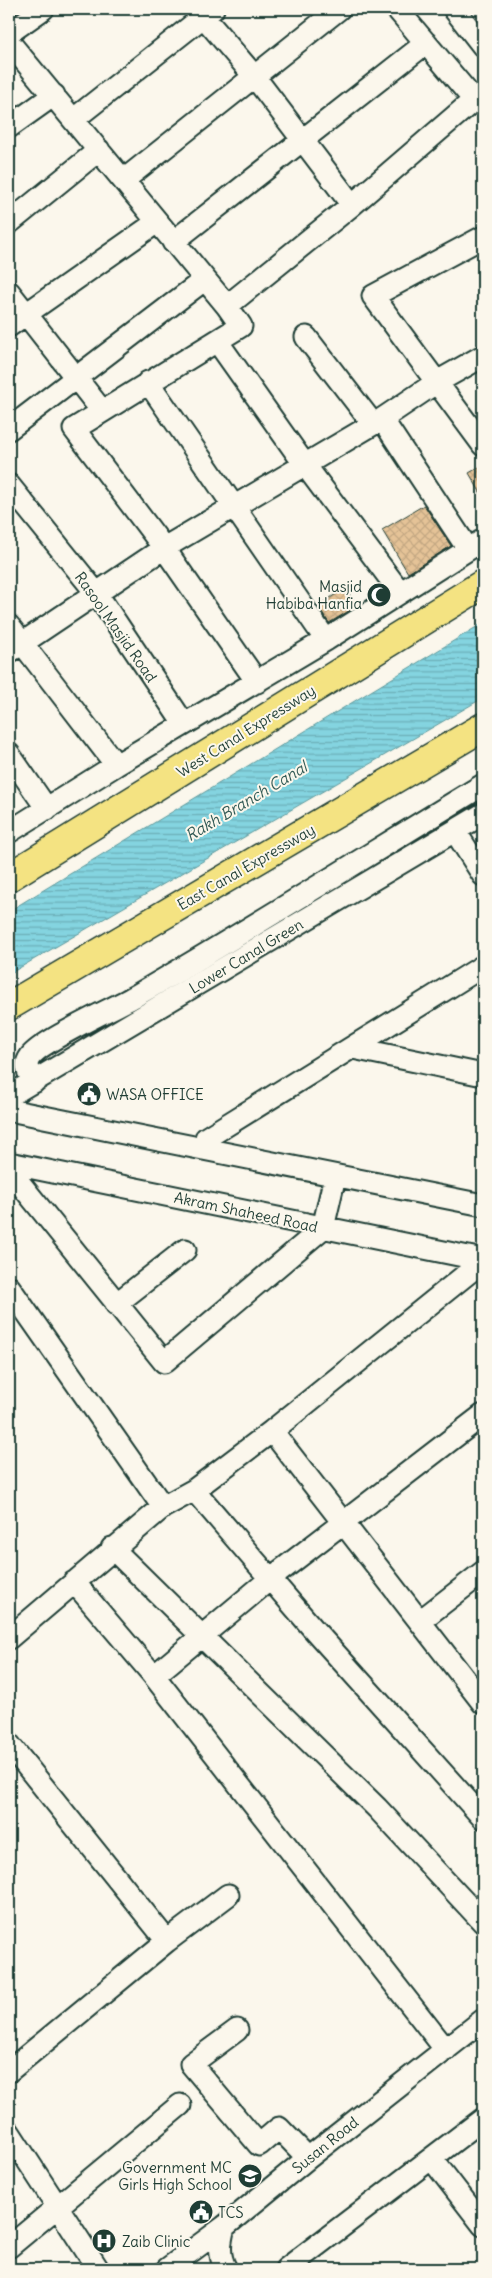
<svg xmlns="http://www.w3.org/2000/svg" width="492" height="2278" viewBox="0 0 492 2278" font-family="Delius,sans-serif">
<style>
.water{fill:url(#water-rules);stroke:#5c989b}
.building{fill:url(#building-cross-hatch);stroke:#1f3d34}
.lines{fill:none;stroke-linecap:round;stroke-linejoin:round}
.minor-casing{stroke:#1f3d34;stroke-width:25}
.major-casing{stroke:#1f3d34;stroke-width:31}
.minor{stroke:#fbf7ec;stroke-width:21}
.major{stroke:#f4e382;stroke-width:28}
.labels{text-anchor:middle;dominant-baseline:central;stroke-width:4;stroke-linejoin:round;paint-order:stroke}
.poi-label{font-size:15px;fill:#1f3d34;stroke:#fbf7ec;text-anchor:start}
.street-label{font-size:15px;fill:#1f3d34;stroke:#fbf7ec}
.water-label{font-size:16px;font-style:italic;fill:#335b56;stroke:#fbf7ec}
</style>
<defs>
<pattern id="water-rules" width="6" height="5" patternUnits="userSpaceOnUse" patternTransform="scale(1.25)"><rect width="6" height="5" fill="#84d4e0"/><path d="M0 2.5h6" fill="none" stroke="#6badb6"/></pattern>
<pattern id="building-cross-hatch" width="8" height="8" patternUnits="userSpaceOnUse" patternTransform="scale(1.25)"><rect width="8" height="8" fill="#e5c397"/><path d="M0 0l8 8M0 8l8-8" fill="none" stroke="#c4a883"/></pattern>
</defs>
<rect width="100%" height="100%" fill="#fbf7ec"/>
<filter id="ink" filterUnits="userSpaceOnUse"><feTurbulence type="fractalNoise" baseFrequency=".02" numOctaves="2"/><feDisplacementMap in="SourceGraphic" scale="10" xChannelSelector="R" yChannelSelector="G"/><feConvolveMatrix kernelMatrix="1 2 1 2 8 2 1 2 1" color-interpolation-filters="sRGB"/></filter>
<g filter="url(#ink)">
<path class="water" d="M483 623V698L9 974V911Z"/>
<path class="building" d="M483 465V497L469 473Z
M424 505 451 546 408 573 382 530Z
M345 588 357 606 329 623 318 606Z"/>
<g class="lines">
<defs>
<path id="minor" d="M197 9 254 76 352 205
M454 9 483 46
M9 33 43 9
M9 42 227 306 241 326 74 429 164 548 257 682
M74 119 213 9
M9 127 54 95
M124 180 339 9
M9 223 99 150
M483 237 373 296 483 445
M173 242 426 43
M9 292 102 411
M227 306 352 205 474 100 397 9
M9 326 157 222
M306 337 373 424
M217 341 305 465 400 592
M148 382 326 640
M382 419 468 549
M9 429 204 280
M9 485 97 594 184 724
M9 626 116 765
M9 652 164 548 382 419 437 382 483 356
M9 754 47 809
M455 831 483 875
M9 832 116 765 326 640 483 540
M353 1048 483 1075
M34 1082C29 1075 24 1065 30 1057 42 1040 115 1008 137 995 254 927 368 855 483 785
M9 1096 483 814
M9 1110 483 1205
M203 1149 206 1138 483 966
M9 1163 483 1260
M13 1164 14 1176 164 1362 323 1228 335 1176
M9 1287 163 1507
M116 1304 185 1250
M272 1431 483 1703
M194 1490 316 1632 483 1818
M112 1548 377 1808 483 1922
M74 1582 154 1676 446 2050
M420 1621 483 1572
M9 1638 163 1507 194 1490 272 1431 483 1261
M154 1676 270 1579 483 1415
M9 1744 167 1941 9 2071
M167 1941 228 1895
M237 2030 191 2064 259 2145 279 2128 308 2158
M9 2132 98 2269
M432 2159 483 2225
M224 2227C220 2242 218 2255 226 2269
M9 2247 180 2105
M167 2269 224 2227 308 2158 483 2020
M286 2269 483 2119"/>
<path id="major" d="M9 877 483 584
M9 1006 483 727"/>
</defs>
<use href="#minor" class="minor-casing"/>
<use href="#major" class="major-casing"/>
<use href="#minor" class="minor"/>
<use href="#major" class="major"/>
</g>
</g>
<defs>
<symbol id="mosque-disc" viewBox="-11 -11 22 22"><circle r="9.5" fill="#1f3d34" stroke="#fbf7ec"/><path d="M3.5-4.9A6 6 0 1 0 3.5 4.9A5 5 0 1 1 3.5-4.9Z" fill="#fff"/></symbol>
<symbol id="civic-disc" viewBox="-11 -11 22 22"><circle r="9.5" fill="#1f3d34" stroke="#fbf7ec"/><path d="M-.6-6.5H3V-4.5H.6V-3L4-1V1h2V6H-6V1h2V-1L-.6-3ZM-1.2 2.5V6h2.4V2.5Z" fill="#fff"/></symbol>
<symbol id="school-disc" viewBox="-11 -11 22 22"><circle r="9.5" fill="#1f3d34" stroke="#fbf7ec"/><path d="M0-5L7-2L0 1L-7-2ZM-4 1L0 2.5L4 1V4Q0 6-4 4Z" fill="#fff"/></symbol>
<symbol id="hospital-disc" viewBox="-11 -11 22 22"><circle r="9.5" fill="#1f3d34" stroke="#fbf7ec"/><path d="M-5-5h3v3.5h4V-5h3V5h-3V1.5h-4V5h-3Z" fill="#fff"/></symbol>
</defs>
<g fill-rule="evenodd">
<use href="#mosque-disc" x="365" y="581" width="28" height="28"/>
<use href="#civic-disc" x="75" y="1080" width="28" height="28"/>
<use href="#school-disc" x="236" y="2162" width="28" height="28"/>
<use href="#civic-disc" x="187" y="2198" width="28" height="28"/>
<use href="#hospital-disc" x="90" y="2227" width="28" height="28"/>
</g>
<g class="labels">
<g class="poi-label">
<text x="362" y="586" text-anchor="end">Masjid<tspan x="362" dy="17">Habiba Hanfia</tspan></text>
<text x="106" y="1094">WASA OFFICE</text>
<text x="232" y="2167" text-anchor="end">Government MC<tspan x="232" dy="17">Girls High School</tspan></text>
<text x="218" y="2212">TCS</text>
<text x="122" y="2241">Zaib Clinic</text>
</g>
<g class="street-label">
<text transform="translate(116 627) rotate(55)">Rasool Masjid Road</text>
<text transform="translate(246 731) rotate(-32)">West Canal Expressway</text>
<text transform="translate(246 867) rotate(-30)">East Canal Expressway</text>
<text transform="translate(246 956) rotate(-31)">Lower Canal Green</text>
<text transform="translate(246 1212) rotate(12)">Akram Shaheed Road</text>
<text transform="translate(325 2145) rotate(-39)">Susan Road</text>
</g>
<g class="water-label">
<text transform="translate(246 801) rotate(-31)">Rakh Branch Canal</text>
</g>
</g>
<rect width="492" height="2278" fill="none" stroke="#fbf7ec" stroke-width="30"/>
<rect x="15" y="15" width="462" height="2248" fill="none" stroke="#1f3d34" stroke-width="2" filter="url(#ink)"/>
</svg>
